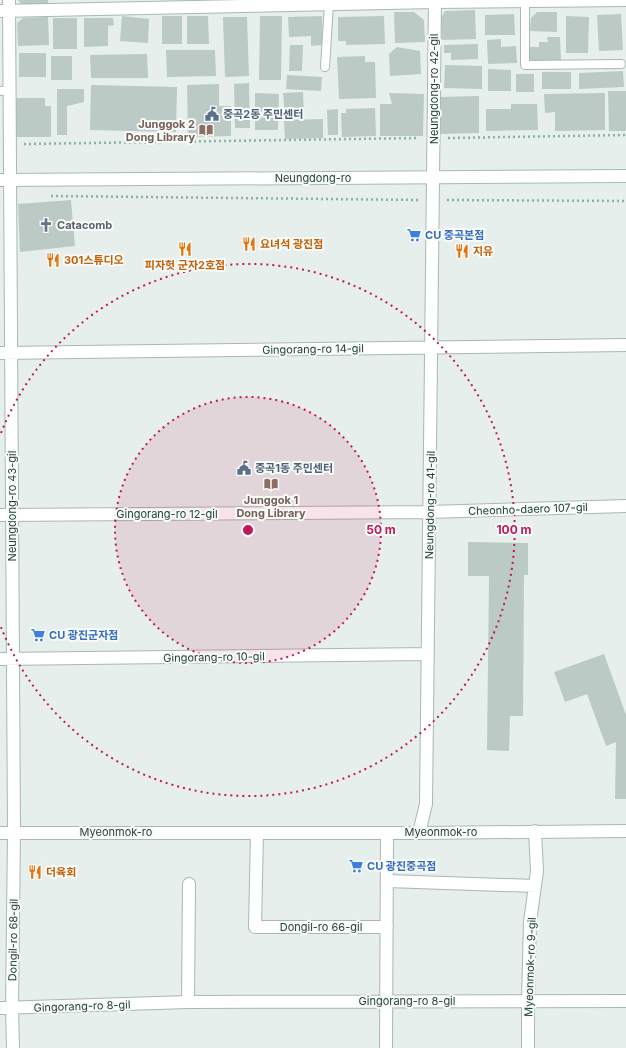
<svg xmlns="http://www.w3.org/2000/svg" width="626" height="1048" viewBox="0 0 626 1048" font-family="Inter,'Noto Sans KR',sans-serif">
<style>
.building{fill:#bbcac4}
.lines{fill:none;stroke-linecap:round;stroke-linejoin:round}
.service-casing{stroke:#a8b8b2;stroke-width:10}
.minor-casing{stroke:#a8b8b2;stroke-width:14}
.tertiary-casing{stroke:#a8b8b2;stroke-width:14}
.secondary-casing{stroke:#a4bbb3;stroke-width:14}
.path{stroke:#86b3a5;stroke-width:2.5;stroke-dasharray:2 3;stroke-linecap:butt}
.service{stroke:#fff;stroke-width:8}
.minor{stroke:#fff;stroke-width:12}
.tertiary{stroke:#fff;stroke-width:12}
.secondary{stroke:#fff;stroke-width:12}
.ring{fill:none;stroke:#c2185b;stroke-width:2;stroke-dasharray:2 4}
.labels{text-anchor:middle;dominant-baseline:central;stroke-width:4;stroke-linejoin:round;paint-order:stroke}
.street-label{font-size:11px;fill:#24423a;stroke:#f7fbf9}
.service-label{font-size:11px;font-weight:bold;fill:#4e5e75;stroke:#f7fbf9;text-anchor:start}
.education-label{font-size:11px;font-weight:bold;fill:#785e54;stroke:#f7fbf9;text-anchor:end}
.worship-label{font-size:11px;font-weight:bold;fill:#5b616d;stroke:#f7fbf9;text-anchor:start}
.shop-label{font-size:11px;font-weight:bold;fill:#366cbe;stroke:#f7fbf9;text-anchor:start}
.food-label{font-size:11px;font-weight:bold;fill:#c56008;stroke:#f7fbf9;text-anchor:start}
.centre{fill:#c2185b;stroke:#f7fbf9;stroke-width:2}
.ring-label{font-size:12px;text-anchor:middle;font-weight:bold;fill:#c2185b;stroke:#f7fbf9;stroke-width:4;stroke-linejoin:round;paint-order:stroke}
</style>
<rect width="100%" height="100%" fill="#e6efeb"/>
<path class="building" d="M18 0H48V5L21 4Z
M475 10 476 39 442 40 441 18 445 11Z
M394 12H414L424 20 425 42 395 43Z
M537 12H557V32L530 31 531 18Z
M514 14 515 35H485V15Z
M621 14 623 50 599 51 597 15Z
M122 16 149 19 148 43 120 41Z
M162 16H182V44H162Z
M187 16H208L209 44H187Z
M260 16H282L281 80H259Z
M322 16 323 45 311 46V36L289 37 288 17Z
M384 16 385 44 346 45V41H338V17Z
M566 16 589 17 588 53H566Z
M48 17 49 45 18 46 17 23 23 18Z
M223 17H247L249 76 225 77Z
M53 18H77V49H53Z
M84 18H113L114 25 108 26V46L84 47Z
M547 37H560L561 60H529V47H539V42H548Z
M501 39V47L516 46 517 63 488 64 487 40Z
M478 44V59L451 60V53H444V45Z
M290 45H303L302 71H289Z
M397 47 420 51 421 74 390 76 389 54Z
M166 50H215L216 76 167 77Z
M19 53H46V77H19Z
M147 54 148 78H91L90 55Z
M51 56H72V80H51Z
M365 56V62H375L376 98 339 99 337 57Z
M445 65 482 66V89L444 88Z
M488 69 511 70V91H488Z
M623 71 624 87 579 89V73Z
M542 72H571V89H542Z
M516 74H534V92H516Z
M287 75 322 77 321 91 286 89Z
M249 83 250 128H235L234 84Z
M219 84V106H231V136L188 137 187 85Z
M91 85 177 87 176 132 90 130Z
M57 89H84V102L67 106V135H57Z
M608 91H626V131H609Z
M303 92 304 115 285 116 283 93Z
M255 93 279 94 278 130H255Z
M389 93 424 94 423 136H380V104H392Z
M605 93V130L555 131V112L545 113 544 94Z
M479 96V133L440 134V97Z
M14 98H45V106H51V137H14Z
M511 104H537L538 130 486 131V109H511Z
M375 108 376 136 342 137 341 113H346V109Z
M338 109V135H328L327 110Z
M323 119V138L285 139 284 120Z
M71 200 75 246 20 252 18 204Z
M468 542 528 543V575H524L523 716H510L509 751 487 750 489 576H468Z
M604 654 626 715V799H615L616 742 606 746 587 694 565 702 554 672Z"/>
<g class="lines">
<defs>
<path id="service" d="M525 1V65L621 64
M325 67 329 4
M0 91 9 90"/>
<path id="minor" d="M9 0 14 832 12 1008 13 1048
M0 11 435 2 626 0
M0 353 626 345
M0 515 430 512 626 506
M0 659 428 654
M257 833 255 927H387
M419 833 426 804 435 0
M387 881 535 886
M188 1002 189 884
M0 1008 188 1002 626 1001
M386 1048 387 833
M528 1048V1001L530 922 537 871 535 831"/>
<path id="tertiary" d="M0 833H419L626 831"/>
<path id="secondary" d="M0 180 626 176"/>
</defs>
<use href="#service" class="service-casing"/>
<use href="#minor" class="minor-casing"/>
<use href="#tertiary" class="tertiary-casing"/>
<use href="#secondary" class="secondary-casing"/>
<path class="path" d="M448 138 626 135
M24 144 419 138
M51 196 420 200
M447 200 626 201"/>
<use href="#service" class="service"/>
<use href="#minor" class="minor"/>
<use href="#tertiary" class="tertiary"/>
<use href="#secondary" class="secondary"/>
</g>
<circle cx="248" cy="530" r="133" fill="#c2185b" fill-opacity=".12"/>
<g class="ring">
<circle cx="248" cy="530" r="133"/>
<path d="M1 433A266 266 0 1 1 1 627"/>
</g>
<defs>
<symbol id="civic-bare" viewBox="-9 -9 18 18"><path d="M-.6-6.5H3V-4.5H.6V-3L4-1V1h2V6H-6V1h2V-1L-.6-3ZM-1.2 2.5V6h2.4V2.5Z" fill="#5c6f8a" stroke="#f7fbf9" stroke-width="2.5" paint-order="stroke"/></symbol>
<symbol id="library-bare" viewBox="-9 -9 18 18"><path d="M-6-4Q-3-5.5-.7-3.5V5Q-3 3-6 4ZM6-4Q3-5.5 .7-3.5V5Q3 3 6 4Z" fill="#8d6e63" stroke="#f7fbf9" stroke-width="2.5" paint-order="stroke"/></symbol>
<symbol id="church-bare" viewBox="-9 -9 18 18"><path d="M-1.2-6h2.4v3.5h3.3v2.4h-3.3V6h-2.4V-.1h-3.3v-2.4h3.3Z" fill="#6b7280" stroke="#f7fbf9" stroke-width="2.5" paint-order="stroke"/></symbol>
<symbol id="supermarket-bare" viewBox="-9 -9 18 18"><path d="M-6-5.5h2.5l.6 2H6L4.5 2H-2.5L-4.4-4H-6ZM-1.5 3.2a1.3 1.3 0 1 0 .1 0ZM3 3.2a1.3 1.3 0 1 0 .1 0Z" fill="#3f7fe0" stroke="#f7fbf9" stroke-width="2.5" paint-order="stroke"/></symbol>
<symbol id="restaurant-bare" viewBox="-9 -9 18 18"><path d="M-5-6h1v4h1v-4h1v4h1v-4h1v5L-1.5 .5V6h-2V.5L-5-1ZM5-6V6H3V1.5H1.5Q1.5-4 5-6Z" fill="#e8710a" stroke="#f7fbf9" stroke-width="2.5" paint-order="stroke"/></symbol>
</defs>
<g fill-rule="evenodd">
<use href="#civic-bare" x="202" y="104" width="20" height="20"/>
<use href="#library-bare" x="196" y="120" width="20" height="20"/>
<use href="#church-bare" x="36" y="215" width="20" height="20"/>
<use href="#supermarket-bare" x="404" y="225" width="20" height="20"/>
<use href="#restaurant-bare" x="239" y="234" width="20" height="20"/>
<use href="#restaurant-bare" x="175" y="239" width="20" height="20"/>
<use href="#restaurant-bare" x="452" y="241" width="20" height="20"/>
<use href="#restaurant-bare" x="43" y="250" width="20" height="20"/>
<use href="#civic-bare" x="234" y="458" width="20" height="20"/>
<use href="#library-bare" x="261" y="474" width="20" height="20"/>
<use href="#supermarket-bare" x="28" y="625" width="20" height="20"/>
<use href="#supermarket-bare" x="346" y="856" width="20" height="20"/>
<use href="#restaurant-bare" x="25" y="862" width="20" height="20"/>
</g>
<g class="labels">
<g class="street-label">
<text transform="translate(434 89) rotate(-90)">Neungdong-ro 42-gil</text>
<text x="313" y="178">Neungdong-ro</text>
<text transform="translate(313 349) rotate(-1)">Gingorang-ro 14-gil</text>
<text transform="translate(430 505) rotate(-89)">Neungdong-ro 41-gil</text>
<text transform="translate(12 506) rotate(-90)">Neungdong-ro 43-gil</text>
<text transform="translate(528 509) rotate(-2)">Cheonho-daero 107-gil</text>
<text x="167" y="514">Gingorang-ro 12-gil</text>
<text transform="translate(214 657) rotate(-1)">Gingorang-ro 10-gil</text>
<text x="116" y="832">Myeonmok-ro</text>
<text x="441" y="832">Myeonmok-ro</text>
<text x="321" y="927">Dongil-ro 66-gil</text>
<text transform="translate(13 940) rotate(-89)">Dongil-ro 68-gil</text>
<text transform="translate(530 967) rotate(-88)">Myeonmok-ro 9-gil</text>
<text x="407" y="1001">Gingorang-ro 8-gil</text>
<text transform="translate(82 1006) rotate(-2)">Gingorang-ro 8-gil</text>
</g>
<g class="service-label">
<text x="223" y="114">중곡2동 주민센터</text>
<text x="255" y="468">중곡1동 주민센터</text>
</g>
<g class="education-label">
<text x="195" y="124">Junggok 2<tspan x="195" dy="13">Dong Library</tspan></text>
<text x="271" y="500" text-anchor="middle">Junggok 1<tspan x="271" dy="13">Dong Library</tspan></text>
</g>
<g class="worship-label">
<text x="57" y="225">Catacomb</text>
</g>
<g class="shop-label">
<text x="425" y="235">CU 중곡본점</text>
<text x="49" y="635">CU 광진군자점</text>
<text x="367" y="866">CU 광진중곡점</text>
</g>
<g class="food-label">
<text x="260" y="244">요녀석 광진점</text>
<text x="473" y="251">지유</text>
<text x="64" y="260">301스튜디오</text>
<text x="185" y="265" text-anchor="middle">피자헛 군자2호점</text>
<text x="46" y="872">더육회</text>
</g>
</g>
<circle cx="248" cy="530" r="6" class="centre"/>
<g class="ring-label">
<text x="381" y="534">50 m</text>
<text x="514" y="534">100 m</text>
</g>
</svg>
